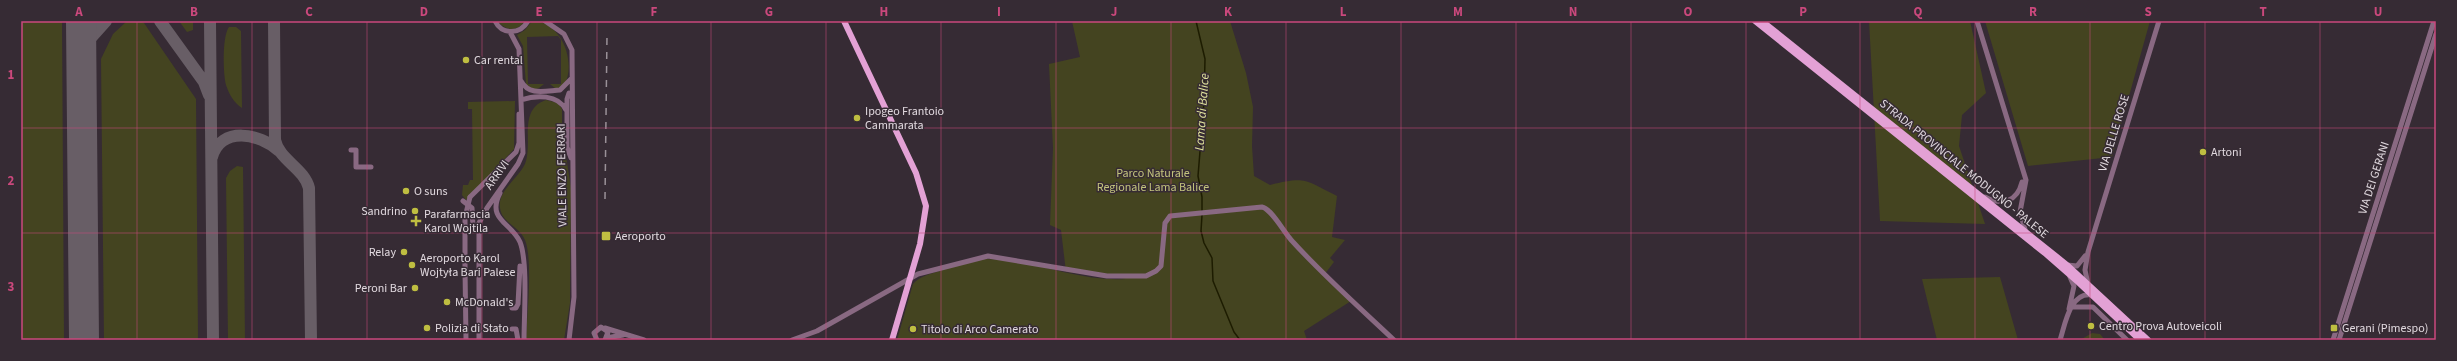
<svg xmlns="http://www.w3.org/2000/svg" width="2457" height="361" viewBox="0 0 2457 361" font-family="'Source Sans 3',sans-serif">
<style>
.green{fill:#444420}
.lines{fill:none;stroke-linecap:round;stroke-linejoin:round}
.stream{stroke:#1d1c00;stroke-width:1.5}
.taxiway{stroke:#685e66;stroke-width:12}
.runway{stroke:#685e66;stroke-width:30}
.minor{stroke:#896982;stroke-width:5}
.major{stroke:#e3a1d5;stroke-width:6}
.rail{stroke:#9a9198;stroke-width:1.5;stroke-dasharray:7 7;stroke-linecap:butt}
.minor-bridge{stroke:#896982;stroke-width:5}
.grid{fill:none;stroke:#ca487c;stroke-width:1;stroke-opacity:0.55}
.poi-dot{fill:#bfbe41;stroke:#362b34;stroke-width:1.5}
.labels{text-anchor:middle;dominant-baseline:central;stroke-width:3;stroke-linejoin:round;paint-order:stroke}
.poi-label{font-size:12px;fill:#e0d8de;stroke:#362b34;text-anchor:start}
.street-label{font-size:12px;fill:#e0d8de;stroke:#362b34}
.park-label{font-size:12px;fill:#c3c47d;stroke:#362b34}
.water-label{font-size:13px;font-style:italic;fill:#e3e59d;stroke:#362b34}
.neatline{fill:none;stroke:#ca487c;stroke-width:1.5}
.grid-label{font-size:13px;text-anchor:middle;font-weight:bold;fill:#ca487c}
</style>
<rect width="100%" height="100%" fill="#362b34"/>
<path class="green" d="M21 21H62L64 340H21Z
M127 21H141L144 23 196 99 198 340H104L101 59 113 34Z
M179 21H193V30L187 32Z
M497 21H525C517 32 506 31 497 21Z
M532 21C562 21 577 63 564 86L556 89 550 84H561V40L558 36 527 37 528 84H544L539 88 533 90 526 84 523 46 517 35 525 30Z
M1072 21H1230L1246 73 1253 107 1252 146 1254 176 1270 185C1306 176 1305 180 1337 196L1332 237 1345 240 1330 258 1334 262 1324 275 1351 301 1304 331 1307 340H897L913 284C920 276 930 274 940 271 953 266 970 260 984 259 1030 258 1078 282 1126 279L1066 272 1061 230 1050 225 1053 148 1049 64 1080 57Z
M1869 21H1970L1986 93 1962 115 1959 146 1985 224 1880 221Z
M1985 21H2150L2112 157 2028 166Z
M229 27H236L241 31 242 108C234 103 229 94 226 85 223 74 222 36 229 27Z
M546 100 558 103 562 109V131L571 188 570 303 564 340H526C527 317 533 259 525 240 519 226 502 223 500 208 497 190 522 176 526 161 532 140 519 109 546 100Z
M515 101 514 149 466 200 462 195 463 185H468L470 180H473L472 109H468V102Z
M237 166 243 167 245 340H228L226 178 230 171Z
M2000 277 2018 340H1937L1922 279Z
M2092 333 2100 334 2105 340H2080Z"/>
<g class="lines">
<path class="stream" d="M1196 21 1205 59 1204 102 1198 176 1202 197V211
M1202 215 1201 231 1204 243 1212 258 1213 281 1234 332 1240 340"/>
<path class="taxiway" d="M86 21 99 25 106 21
M160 21 204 82 209 95
M210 21 213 340
M274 21 275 140C279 160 304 168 309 188L311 340
M81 64 89 40 106 21
M212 157C221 126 260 133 279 151"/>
<path class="runway" d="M81 21 84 340"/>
<path class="minor" d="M495 21C502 35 520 35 528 21
M545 21 564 34 572 50 574 297 569 340
M1977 21 2026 180 2020 212 2026 233
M521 81C529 96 545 91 560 90L571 79
M569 93 567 99V147L571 158
M521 100C536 95 558 94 566 110
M351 150H356V167H371
M500 193C486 220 512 223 520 242 528 262 524 317 524 340
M470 197 516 152 519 143V114
M1985 197C2002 206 2017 202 2022 182
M463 201 472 208 473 227
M2067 265 2077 266 2085 256
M465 269 466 340
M2088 284 2085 270 2088 252 2159 21
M2072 307H2093L2127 340
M512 308H516L518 304 520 266
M2069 309 2074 286 2070 277
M605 328 644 340
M512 329H516L518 340
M606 338 623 335
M479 340V223L487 208 518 164 523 153 519 49 510 32
M597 340 594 333 601 327 608 332 605 340
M792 340 817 331 918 274 988 256 1107 276H1146L1156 271 1161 266 1165 223 1170 216 1262 207C1272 209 1284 233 1293 242 1325 277 1360 308 1394 340
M2060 340C2065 325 2070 291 2092 295
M2333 340 2434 21
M2339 340 2436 34"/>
<path class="major" d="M844 21 916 173 926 206 920 244 892 340
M1755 21 2046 254 2078 282 2140 340
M1762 21 2067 265 2148 340"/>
<path class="rail" d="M610 22V21
M605 199 607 35"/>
<path class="minor-bridge" d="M465 269V217L470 197"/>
</g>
<path class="grid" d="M137 21V340M252 21V340M367 21V340M482 21V340M597 21V340M711 21V340M826 21V340M941 21V340M1056 21V340M1171 21V340M1286 21V340M1401 21V340M1516 21V340M1631 21V340M1746 21V340M1860 21V340M1975 21V340M2090 21V340M2205 21V340M2320 21V340M21 128H2436M21 233H2436"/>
<g class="poi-dot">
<circle cx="466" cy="60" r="4"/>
<circle cx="857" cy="118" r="4"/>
<circle cx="2203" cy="152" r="4"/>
<circle cx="406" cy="191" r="4"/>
<circle cx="415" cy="211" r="4"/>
<path d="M414 215h4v4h4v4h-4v4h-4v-4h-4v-4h4z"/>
<rect x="601" y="231" width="10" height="10" rx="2"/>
<circle cx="404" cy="252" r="4"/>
<circle cx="412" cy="265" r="4"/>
<circle cx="415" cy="288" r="4"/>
<circle cx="447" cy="302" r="4"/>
<circle cx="2091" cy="326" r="4"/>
<circle cx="427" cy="328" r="4"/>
<rect x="2330" y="324" width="8" height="8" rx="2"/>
<circle cx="913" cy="329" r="4"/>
</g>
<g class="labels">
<g class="poi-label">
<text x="474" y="60">Car rental</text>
<text x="865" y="111">Ipogeo Frantoio<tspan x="865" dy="14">Cammarata</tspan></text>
<text x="2211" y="152">Artoni</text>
<text x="414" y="191">O suns</text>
<text x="407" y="211" text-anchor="end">Sandrino</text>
<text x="424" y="214">Parafarmacia<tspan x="424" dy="14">Karol Wojtila</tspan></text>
<text x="615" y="236">Aeroporto</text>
<text x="396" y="252" text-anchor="end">Relay</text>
<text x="420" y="258">Aeroporto Karol<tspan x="420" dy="14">Wojtyła Bari Palese</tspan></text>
<text x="407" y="288" text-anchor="end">Peroni Bar</text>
<text x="455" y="302">McDonald's</text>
<text x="2099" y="326">Centro Prova Autoveicoli</text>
<text x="435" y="328">Polizia di Stato</text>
<text x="2342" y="328">Gerani (Pimespo)</text>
<text x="921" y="329">Titolo di Arco Camerato</text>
</g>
<g class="street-label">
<text transform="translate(2114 133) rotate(-73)">VIA DELLE ROSE</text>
<text transform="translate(1964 169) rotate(39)">STRADA PROVINCIALE MODUGNO - PALESE</text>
<text transform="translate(497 175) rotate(-55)">ARRIVI</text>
<text transform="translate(562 175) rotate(-91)">VIALE ENZO FERRARI</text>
<text transform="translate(2374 178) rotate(-72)">VIA DEI GERANI</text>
</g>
<g class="park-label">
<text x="1153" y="173">Parco Naturale<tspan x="1153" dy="14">Regionale Lama Balice</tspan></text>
</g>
<g class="water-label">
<text transform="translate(1202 112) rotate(-86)">Lama di Balice</text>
</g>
</g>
<rect width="2457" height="361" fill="none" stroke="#362b34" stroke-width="44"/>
<rect x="22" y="22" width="2413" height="317" class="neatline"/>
<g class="grid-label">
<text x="79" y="16">A</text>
<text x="194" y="16">B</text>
<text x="309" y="16">C</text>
<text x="424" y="16">D</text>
<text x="539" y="16">E</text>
<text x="654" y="16">F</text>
<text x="769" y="16">G</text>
<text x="884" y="16">H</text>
<text x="999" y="16">I</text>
<text x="1114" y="16">J</text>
<text x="1228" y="16">K</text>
<text x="1343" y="16">L</text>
<text x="1458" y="16">M</text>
<text x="1573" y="16">N</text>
<text x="1688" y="16">O</text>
<text x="1803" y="16">P</text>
<text x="1918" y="16">Q</text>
<text x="2033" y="16">R</text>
<text x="2148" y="16">S</text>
<text x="2263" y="16">T</text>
<text x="2378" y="16">U</text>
<text x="11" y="79">1</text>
<text x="11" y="185">2</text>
<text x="11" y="291">3</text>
</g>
</svg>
